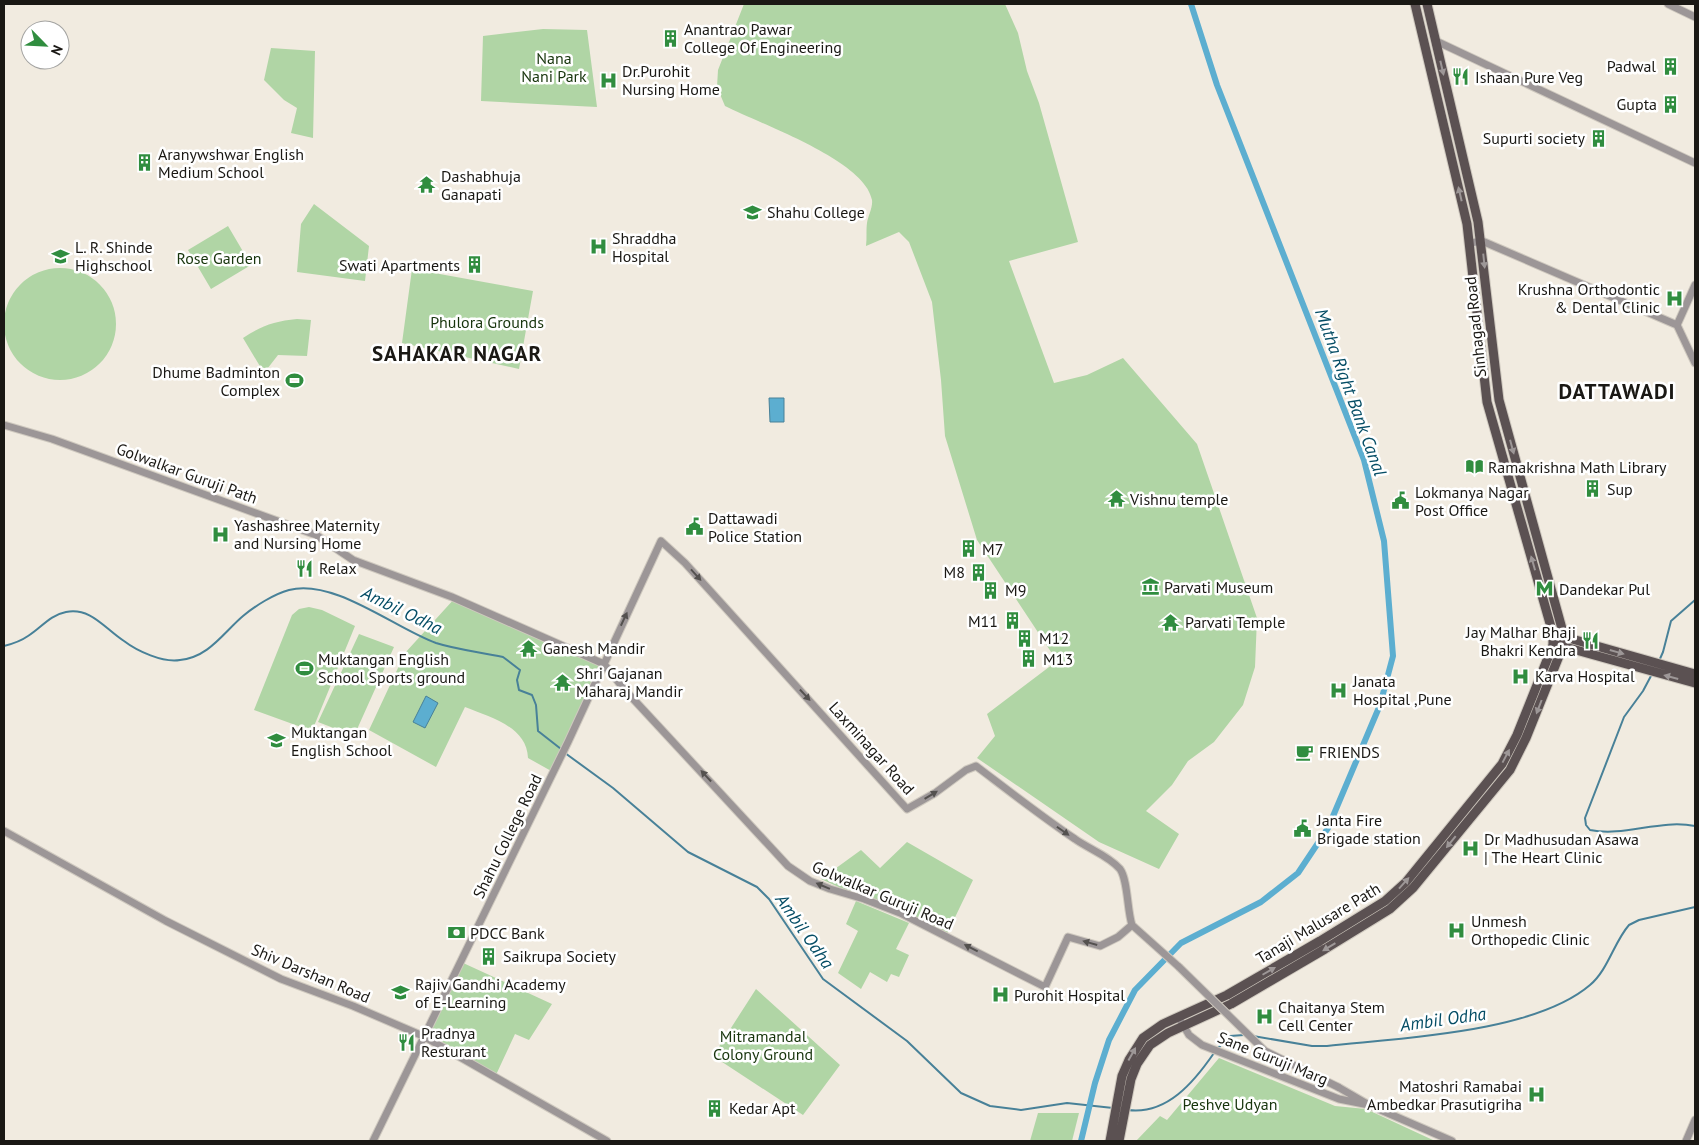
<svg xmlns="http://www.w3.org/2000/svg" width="1699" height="1145" viewBox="0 0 1699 1145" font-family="'PT Sans',sans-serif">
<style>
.green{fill:#b0d5a5}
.water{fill:#5caed0;stroke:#488198}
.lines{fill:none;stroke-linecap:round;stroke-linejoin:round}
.stream{stroke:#488198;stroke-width:2}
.canal{stroke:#5caed0;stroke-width:6}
.minor-casing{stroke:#cfc9bf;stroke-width:9}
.major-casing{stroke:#cfc9bf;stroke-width:11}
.minor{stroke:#9c9697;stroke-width:7}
.major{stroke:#5b5152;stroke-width:9}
.minor-bridge-casing{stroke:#cfc9bf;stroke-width:9;stroke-linecap:butt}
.minor-bridge{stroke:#9c9697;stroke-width:7}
.oneway{fill:#9d9797}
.oneway2{fill:#54514f}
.labels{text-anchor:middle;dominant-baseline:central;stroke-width:5;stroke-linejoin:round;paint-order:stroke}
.poi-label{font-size:16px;fill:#1a1814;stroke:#fff;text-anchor:start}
.park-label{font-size:16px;fill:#17340c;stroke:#fff}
.street-label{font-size:16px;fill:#1a1814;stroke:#fff}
.water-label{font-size:18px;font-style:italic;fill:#054d65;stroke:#fff}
.district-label{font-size:21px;font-weight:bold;letter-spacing:1px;fill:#1a1814;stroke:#fff}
</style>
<rect width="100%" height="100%" fill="#f1ebe0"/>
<path class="green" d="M744 4H1005L1018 33 1027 71 1039 103 1078 242 1009 261 1054 383 1087 375 1123 358 1197 444 1257 618 1255 667 1243 705 1214 742 1188 761 1172 785 1146 811 1179 834 1159 869 1099 842 977 758 995 736 987 714 1057 661 977 540 945 436 941 380 932 302 909 242 899 232 866 246C867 238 866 230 867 223 868 216 873 207 872 200 865 160 760 124 725 106L717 87 718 70Z
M543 29 587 30 597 107 481 101 483 36Z
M271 48 315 51 313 138 291 133 297 108 284 100 264 80Z
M314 204 369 246 365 281 297 272 301 224Z
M228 226 251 265 211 289 188 250Z
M4 324a56 56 0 1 1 112 0a56 56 0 1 1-112 0Z
M412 269 533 291 519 369 402 343Z
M297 319 311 320 307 356 278 355 264 373 243 338C261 326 275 321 297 319Z
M455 598 604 664 553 772 528 758C527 726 489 717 465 707L436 767 369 730 405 653Z
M309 607 322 610 355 626 312 731 254 710 292 615 299 609Z
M359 634 394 647 354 736 318 722Z
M907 842 973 880 946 936 821 879 861 850 880 868Z
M856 901 909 923 896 949 909 955 899 977 891 974 887 982 870 972 861 989 838 973 858 931 846 924Z
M461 962 552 1004 529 1040 515 1034 495 1077 423 1036Z
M756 989 840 1065 803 1115 713 1056Z
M1219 1058 1335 1106 1366 1109 1435 1141H1136L1160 1116 1167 1120Z
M1038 1113H1079L1072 1141H1030Z"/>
<path class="water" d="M769 398H784V422H770Z
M426 696 438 703 425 728 413 722Z"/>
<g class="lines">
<path class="stream" d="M4 646C12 644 21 641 28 636 41 628 50 615 66 612 91 607 105 629 124 641 137 651 163 663 180 660 209 657 223 633 243 616 255 606 274 594 289 590 334 578 396 629 436 643 458 650 481 652 503 657L520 670 517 680 519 690 532 695 536 705 538 731 561 749
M1659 661 1663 652 1671 621 1695 600
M1652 674 1643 691 1624 717 1585 818 1586 825 1590 830C1625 837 1659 819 1695 826
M565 753 613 788 688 852 757 887 769 899 823 979 907 1041 961 1093 990 1106 1021 1110 1067 1103 1113 1108
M1253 1036 1312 1046H1327C1400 1038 1534 1033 1590 985 1608 970 1614 942 1629 925L1639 920 1695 907
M1217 1049 1230 1036 1244 1035
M1128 1110C1167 1115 1194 1082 1214 1053"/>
<path class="canal" d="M1081 1141 1095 1083 1109 1040 1135 990 1181 943 1261 902 1298 873 1328 828 1380 705 1393 656 1384 541 1364 460 1217 85 1191 4"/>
<defs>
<path id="minor" d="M1668 4 1695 17
M1436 41 1695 163
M1470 243 1482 241 1677 325 1695 363
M1677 325 1695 285
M4 425 52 439 316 535 353 560 452 597 604 664 624 689 788 866 810 881 830 889 864 899 900 913 1045 987 1068 937 1100 946 1118 937 1132 925
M4 831 166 921 281 979 353 1006 423 1036 607 1141
M1132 925 1179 967
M1179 1018 1189 1035 1202 1045 1339 1099 1369 1105
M1338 1087 1369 1105 1452 1141
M373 1141 568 742 661 541 685 563 907 809 935 793 966 770 976 766C1009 791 1041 816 1075 839 1089 849 1109 856 1120 869 1128 880 1127 910 1132 925
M1686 1141 1695 1120"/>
<path id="major" d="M1558 635 1695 674
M1558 645 1695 683
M1110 1141 1122 1076 1129 1060 1143 1038 1163 1024 1227 995 1320 941 1385 901 1406 882 1502 764 1517 735 1553 645V634L1487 402 1467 224 1415 4
M1119 1141 1131 1079 1137 1064 1150 1045 1168 1033 1231 1004 1325 949 1390 909 1413 888 1510 770 1526 738 1563 646 1564 636 1499 400 1478 222 1427 4"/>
</defs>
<use href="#minor" class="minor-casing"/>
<use href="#major" class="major-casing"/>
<use href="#minor" class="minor"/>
<use href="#major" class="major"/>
<defs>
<path id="minor-bridge" d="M1179 967 1265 1051 1338 1087"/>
</defs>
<use href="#minor-bridge" class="minor-bridge-casing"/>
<use href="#minor-bridge" class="minor-bridge"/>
</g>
<defs><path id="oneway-solid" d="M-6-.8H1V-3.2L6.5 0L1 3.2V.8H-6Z" transform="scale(1.25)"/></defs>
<g class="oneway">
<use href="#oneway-solid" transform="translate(1442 68) rotate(77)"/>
<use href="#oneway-solid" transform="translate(1460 194) rotate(-103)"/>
<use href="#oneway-solid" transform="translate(1484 261) rotate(84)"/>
<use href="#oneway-solid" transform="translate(1512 447) rotate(75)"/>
<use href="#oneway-solid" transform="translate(1533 563) rotate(-106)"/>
<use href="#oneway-solid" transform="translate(1617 652) rotate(16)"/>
<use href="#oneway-solid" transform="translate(1671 677) rotate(-165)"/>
<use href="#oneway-solid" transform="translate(1539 707) rotate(111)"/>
<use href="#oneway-solid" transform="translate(1506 756) rotate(-62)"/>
<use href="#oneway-solid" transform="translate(1451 842) rotate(129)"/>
<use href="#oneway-solid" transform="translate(1404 883) rotate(-48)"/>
<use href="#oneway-solid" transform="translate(1329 947) rotate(149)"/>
<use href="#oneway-solid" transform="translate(1269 971) rotate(-30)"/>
<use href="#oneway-solid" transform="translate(1132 1054) rotate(-61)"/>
</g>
<g class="oneway2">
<use href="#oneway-solid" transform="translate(696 575) rotate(48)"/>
<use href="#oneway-solid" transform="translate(624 619) rotate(-65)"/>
<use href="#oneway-solid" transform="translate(805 695) rotate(47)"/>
<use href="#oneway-solid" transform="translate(706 776) rotate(-133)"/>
<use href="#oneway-solid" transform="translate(931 795) rotate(-31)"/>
<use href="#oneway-solid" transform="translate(1063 831) rotate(35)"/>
<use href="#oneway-solid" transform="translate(823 886) rotate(-157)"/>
<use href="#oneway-solid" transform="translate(1090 943) rotate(-164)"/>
<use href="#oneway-solid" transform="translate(971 948) rotate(-153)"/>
</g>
<defs>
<symbol id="building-bare" viewBox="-9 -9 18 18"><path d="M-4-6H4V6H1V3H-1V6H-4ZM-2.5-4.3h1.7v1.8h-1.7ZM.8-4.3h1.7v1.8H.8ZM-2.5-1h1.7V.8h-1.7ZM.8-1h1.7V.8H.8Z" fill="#308d3f" stroke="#fff" stroke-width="2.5" paint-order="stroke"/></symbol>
<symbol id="restaurant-bare" viewBox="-9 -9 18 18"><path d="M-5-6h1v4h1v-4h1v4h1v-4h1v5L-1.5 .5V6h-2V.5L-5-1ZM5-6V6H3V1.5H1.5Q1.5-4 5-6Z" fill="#308d3f" stroke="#fff" stroke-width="2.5" paint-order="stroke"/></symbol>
<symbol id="hospital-bare" viewBox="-9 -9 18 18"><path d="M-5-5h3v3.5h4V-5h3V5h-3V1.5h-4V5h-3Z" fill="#308d3f" stroke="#fff" stroke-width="2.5" paint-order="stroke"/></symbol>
<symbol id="temple-bare" viewBox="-9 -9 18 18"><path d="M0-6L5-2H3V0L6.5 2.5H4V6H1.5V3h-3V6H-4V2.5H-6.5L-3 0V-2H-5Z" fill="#308d3f" stroke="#fff" stroke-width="2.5" paint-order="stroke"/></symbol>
<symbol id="university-bare" viewBox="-9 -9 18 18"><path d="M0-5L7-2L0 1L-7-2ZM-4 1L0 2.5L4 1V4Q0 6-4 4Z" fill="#308d3f" stroke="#fff" stroke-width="2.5" paint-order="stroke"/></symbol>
<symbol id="school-bare" viewBox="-9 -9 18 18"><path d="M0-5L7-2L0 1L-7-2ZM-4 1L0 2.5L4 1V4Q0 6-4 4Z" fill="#308d3f" stroke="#fff" stroke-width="2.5" paint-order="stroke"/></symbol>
<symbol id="stadium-bare" viewBox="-9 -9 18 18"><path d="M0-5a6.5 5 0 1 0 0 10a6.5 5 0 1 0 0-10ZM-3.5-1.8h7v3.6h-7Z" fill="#308d3f" stroke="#fff" stroke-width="2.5" paint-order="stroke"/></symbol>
<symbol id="library-bare" viewBox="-9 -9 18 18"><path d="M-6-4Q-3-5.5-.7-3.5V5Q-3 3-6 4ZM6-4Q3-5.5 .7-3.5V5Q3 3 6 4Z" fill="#308d3f" stroke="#fff" stroke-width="2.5" paint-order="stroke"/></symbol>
<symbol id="civic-bare" viewBox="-9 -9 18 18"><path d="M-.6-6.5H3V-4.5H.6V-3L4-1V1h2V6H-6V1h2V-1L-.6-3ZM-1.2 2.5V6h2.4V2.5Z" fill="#308d3f" stroke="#fff" stroke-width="2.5" paint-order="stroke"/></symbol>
<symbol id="museum-bare" viewBox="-9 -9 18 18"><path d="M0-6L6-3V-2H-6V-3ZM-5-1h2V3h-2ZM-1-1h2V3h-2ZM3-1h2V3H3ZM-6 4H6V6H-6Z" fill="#308d3f" stroke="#fff" stroke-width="2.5" paint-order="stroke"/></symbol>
<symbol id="metro-bare" viewBox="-9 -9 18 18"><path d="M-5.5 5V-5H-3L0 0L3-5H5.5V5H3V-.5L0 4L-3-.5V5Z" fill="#308d3f" stroke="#fff" stroke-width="2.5" paint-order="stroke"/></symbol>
<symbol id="cafe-bare" viewBox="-9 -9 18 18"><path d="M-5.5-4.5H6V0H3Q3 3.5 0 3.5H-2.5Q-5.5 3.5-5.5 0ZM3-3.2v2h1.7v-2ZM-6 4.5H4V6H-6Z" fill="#308d3f" stroke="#fff" stroke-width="2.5" paint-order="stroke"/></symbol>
<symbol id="bank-bare" viewBox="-9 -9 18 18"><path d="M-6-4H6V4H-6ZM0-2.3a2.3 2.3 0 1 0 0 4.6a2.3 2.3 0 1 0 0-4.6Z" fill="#308d3f" stroke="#fff" stroke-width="2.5" paint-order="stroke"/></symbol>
</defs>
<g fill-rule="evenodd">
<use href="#building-bare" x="658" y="26" width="25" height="25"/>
<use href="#building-bare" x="1658" y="54" width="25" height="25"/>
<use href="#restaurant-bare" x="1448" y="64" width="25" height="25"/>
<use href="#hospital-bare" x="596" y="68" width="25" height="25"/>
<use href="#building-bare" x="1658" y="92" width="25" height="25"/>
<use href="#building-bare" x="1586" y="126" width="25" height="25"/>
<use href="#building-bare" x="132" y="150" width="25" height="25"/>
<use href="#temple-bare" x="414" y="172" width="25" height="25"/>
<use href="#university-bare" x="740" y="200" width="25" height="25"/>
<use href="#hospital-bare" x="586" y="234" width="25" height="25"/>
<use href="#school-bare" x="48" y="244" width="25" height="25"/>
<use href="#building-bare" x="462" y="252" width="25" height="25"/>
<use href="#hospital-bare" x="1662" y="286" width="25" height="25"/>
<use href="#stadium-bare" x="282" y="368" width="25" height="25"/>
<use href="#library-bare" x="1462" y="454" width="25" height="25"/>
<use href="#building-bare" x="1580" y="476" width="25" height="25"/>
<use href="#temple-bare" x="1104" y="486" width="25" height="25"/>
<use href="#civic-bare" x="1388" y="488" width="25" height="25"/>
<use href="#civic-bare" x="682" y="514" width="25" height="25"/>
<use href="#hospital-bare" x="208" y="522" width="25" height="25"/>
<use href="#building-bare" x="956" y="536" width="25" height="25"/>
<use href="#restaurant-bare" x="292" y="556" width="25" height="25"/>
<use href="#building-bare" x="966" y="560" width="25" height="25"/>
<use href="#museum-bare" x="1138" y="574" width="25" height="25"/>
<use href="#metro-bare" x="1532" y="576" width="25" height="25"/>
<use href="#building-bare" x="978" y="578" width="25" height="25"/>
<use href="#building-bare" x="1000" y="608" width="25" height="25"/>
<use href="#temple-bare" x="1158" y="610" width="25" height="25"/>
<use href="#building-bare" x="1012" y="626" width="25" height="25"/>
<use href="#restaurant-bare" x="1578" y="628" width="25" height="25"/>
<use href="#temple-bare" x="516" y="636" width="25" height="25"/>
<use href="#building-bare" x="1016" y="646" width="25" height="25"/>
<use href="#stadium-bare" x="292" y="656" width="25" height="25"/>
<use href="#hospital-bare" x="1508" y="664" width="25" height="25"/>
<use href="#temple-bare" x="550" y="670" width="25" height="25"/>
<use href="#hospital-bare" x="1326" y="678" width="25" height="25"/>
<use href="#school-bare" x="264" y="728" width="25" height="25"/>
<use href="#cafe-bare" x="1292" y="740" width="25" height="25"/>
<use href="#civic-bare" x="1290" y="816" width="25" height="25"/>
<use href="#hospital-bare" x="1458" y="836" width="25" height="25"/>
<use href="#hospital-bare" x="1444" y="918" width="25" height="25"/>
<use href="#bank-bare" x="444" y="920" width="25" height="25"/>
<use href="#building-bare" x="476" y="944" width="25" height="25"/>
<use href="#university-bare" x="388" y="980" width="25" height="25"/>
<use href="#hospital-bare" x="988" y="982" width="25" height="25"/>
<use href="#hospital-bare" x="1252" y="1004" width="25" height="25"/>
<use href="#restaurant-bare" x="394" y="1030" width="25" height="25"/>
<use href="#hospital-bare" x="1524" y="1082" width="25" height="25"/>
<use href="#building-bare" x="702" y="1096" width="25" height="25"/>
</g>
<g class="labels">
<g class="poi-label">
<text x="684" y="29">Anantrao Pawar<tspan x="684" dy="18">College Of Engineering</tspan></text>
<text x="1656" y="66" text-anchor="end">Padwal</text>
<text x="622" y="71">Dr.Purohit<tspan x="622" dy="18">Nursing Home</tspan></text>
<text x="1475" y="77">Ishaan Pure Veg</text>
<text x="1657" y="104" text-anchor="end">Gupta</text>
<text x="1585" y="138" text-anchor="end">Supurti society</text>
<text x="158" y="154">Aranywshwar English<tspan x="158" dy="18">Medium School</tspan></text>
<text x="441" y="176">Dashabhuja<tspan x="441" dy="18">Ganapati</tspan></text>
<text x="767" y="212">Shahu College</text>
<text x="612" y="238">Shraddha<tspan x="612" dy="18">Hospital</tspan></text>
<text x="75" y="247">L. R. Shinde<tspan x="75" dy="18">Highschool</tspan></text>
<text x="460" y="265" text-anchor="end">Swati Apartments</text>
<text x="1660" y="289" text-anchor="end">Krushna Orthodontic<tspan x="1660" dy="18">&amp; Dental Clinic</tspan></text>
<text x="280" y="372" text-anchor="end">Dhume Badminton<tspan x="280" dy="18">Complex</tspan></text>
<text x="1488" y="467">Ramakrishna Math Library</text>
<text x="1607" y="489">Sup</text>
<text x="1415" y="492">Lokmanya Nagar<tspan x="1415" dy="18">Post Office</tspan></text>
<text x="1130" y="499">Vishnu temple</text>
<text x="708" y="518">Dattawadi<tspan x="708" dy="18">Police Station</tspan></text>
<text x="234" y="525">Yashashree Maternity<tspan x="234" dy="18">and Nursing Home</tspan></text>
<text x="982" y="549">M7</text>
<text x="319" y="568">Relax</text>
<text x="965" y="572" text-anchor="end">M8</text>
<text x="1164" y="587">Parvati Museum</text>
<text x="1559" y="589">Dandekar Pul</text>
<text x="1005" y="590">M9</text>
<text x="998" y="621" text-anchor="end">M11</text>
<text x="1185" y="622">Parvati Temple</text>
<text x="1576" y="632" text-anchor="end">Jay Malhar Bhaji<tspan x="1576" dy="18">Bhakri Kendra</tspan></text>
<text x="1039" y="638">M12</text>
<text x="543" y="648">Ganesh Mandir</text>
<text x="318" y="659">Muktangan English<tspan x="318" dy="18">School Sports ground</tspan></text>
<text x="1043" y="659">M13</text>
<text x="576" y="673">Shri Gajanan<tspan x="576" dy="18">Maharaj Mandir</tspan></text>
<text x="1535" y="676">Karva Hospital</text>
<text x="1353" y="681">Janata<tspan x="1353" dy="18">Hospital ,Pune</tspan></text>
<text x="291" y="732">Muktangan<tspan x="291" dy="18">English School</tspan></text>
<text x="1319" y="752">FRIENDS</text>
<text x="1317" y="820">Janta Fire<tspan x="1317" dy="18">Brigade station</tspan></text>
<text x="1484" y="839">Dr Madhusudan Asawa<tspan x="1484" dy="18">| The Heart Clinic</tspan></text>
<text x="1471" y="921">Unmesh<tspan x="1471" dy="18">Orthopedic Clinic</tspan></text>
<text x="470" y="933">PDCC Bank</text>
<text x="503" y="956">Saikrupa Society</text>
<text x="415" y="984">Rajiv Gandhi Academy<tspan x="415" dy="18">of E-Learning</tspan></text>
<text x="1014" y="995">Purohit Hospital</text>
<text x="1278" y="1007">Chaitanya Stem<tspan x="1278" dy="18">Cell Center</tspan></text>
<text x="421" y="1033">Pradnya<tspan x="421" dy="18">Resturant</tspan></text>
<text x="1522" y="1086" text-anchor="end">Matoshri Ramabai<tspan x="1522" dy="18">Ambedkar Prasutigriha</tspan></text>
<text x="729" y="1108">Kedar Apt</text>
</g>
<g class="park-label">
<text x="554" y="58">Nana<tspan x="554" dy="18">Nani Park</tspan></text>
<text x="219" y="258">Rose Garden</text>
<text x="487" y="322">Phulora Grounds</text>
<text x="763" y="1036">Mitramandal<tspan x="763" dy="18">Colony Ground</tspan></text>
<text x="1230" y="1104">Peshve Udyan</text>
</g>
<g class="street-label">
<text transform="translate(1475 327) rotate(-96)">Sinhagad Road</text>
<text transform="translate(187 473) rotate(20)">Golwalkar Guruji Path</text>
<text transform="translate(872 748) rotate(48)">Laxminagar Road</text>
<text transform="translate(507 836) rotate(-64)">Shahu College Road</text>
<text transform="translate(883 895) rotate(23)">Golwalkar Guruji Road</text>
<text transform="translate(1318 923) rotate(-31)">Tanaji Malusare Path</text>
<text transform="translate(311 973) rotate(23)">Shiv Darshan Road</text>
<text transform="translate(1273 1058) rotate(22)">Sane Guruji Marg</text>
</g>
<g class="water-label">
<text transform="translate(1351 392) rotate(70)">Mutha Right Bank Canal</text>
<text transform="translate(402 610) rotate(26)">Ambil Odha</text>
<text transform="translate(805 931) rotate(55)">Ambil Odha</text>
<text transform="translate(1443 1019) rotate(-8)">Ambil Odha</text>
</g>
<g class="district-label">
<text x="457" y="353">SAHAKAR NAGAR</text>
<text x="1617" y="391">DATTAWADI</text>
</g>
</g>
<rect width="1699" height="1145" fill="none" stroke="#1a1814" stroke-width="10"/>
<g transform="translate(45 45) rotate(114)"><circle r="24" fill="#ffffff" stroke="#a3a3a1"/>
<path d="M0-4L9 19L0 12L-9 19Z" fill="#308d3f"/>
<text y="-8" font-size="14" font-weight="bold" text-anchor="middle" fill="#1a1814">N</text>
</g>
</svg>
